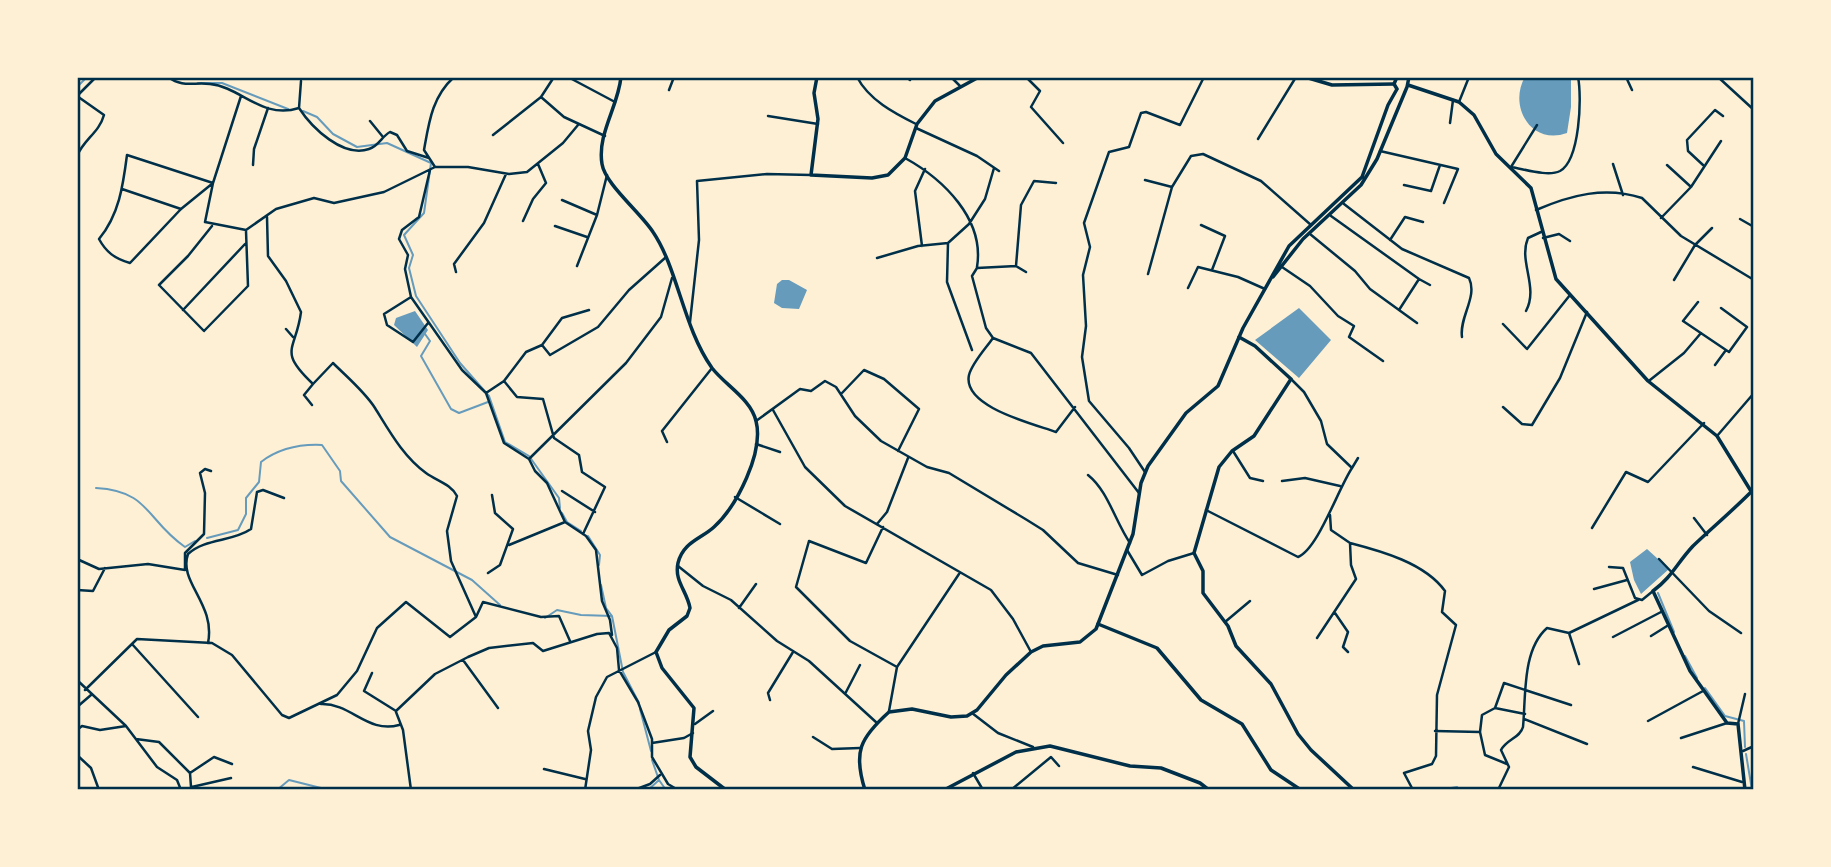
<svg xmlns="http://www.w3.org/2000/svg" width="1831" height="867" viewBox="0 0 1831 867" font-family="'Golos Text',sans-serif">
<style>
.water{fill:#669bbc}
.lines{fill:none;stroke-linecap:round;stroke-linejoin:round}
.stream{stroke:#669bbc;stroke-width:2}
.minor{stroke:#003049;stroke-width:2.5}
.tertiary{stroke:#003049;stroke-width:3.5}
.secondary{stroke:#003049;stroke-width:3.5}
.primary{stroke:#003049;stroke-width:3.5}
.neatline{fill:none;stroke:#003049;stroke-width:2.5}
</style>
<rect width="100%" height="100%" fill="#fdf0d5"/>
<path class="water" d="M1525 77H1571V107L1567 133C1531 146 1508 106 1525 77Z
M782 280H789L807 290 799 309 782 308 774 303 777 284Z
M1299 308 1331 340 1299 378 1255 340Z
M415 311 428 330 417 347 394 325 396 318Z
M1647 549 1669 569 1641 594 1634 580 1630 562Z"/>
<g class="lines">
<path class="stream" d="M198 83H222L288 109
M77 87 87 77
M303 111 317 117 333 134 357 147 387 143 431 163 424 213 404 235 413 255 409 268 416 296 460 363 489 396 505 442 529 456 559 498 560 508
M425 334 430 341 421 356 451 409 459 413 488 402
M96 488C150 491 146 520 185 547L195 541
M562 513 567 522 581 531
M588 536 600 555 599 565
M207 538 238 530 246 514V498L259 482 261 462C278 449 300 444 322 445L340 471 341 481 390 537 472 580 500 605
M601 585 606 608 612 616 623 672 639 703
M1658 593 1674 632
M545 618 557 610 581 615 612 616
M1685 656 1697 678
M1705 688 1725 716 1744 721 1745 747
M640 709 651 751
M1746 754 1752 790
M652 760 659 780
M277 790 289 780 329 790
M648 790 659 780 666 790
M1439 790 1457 787 1460 790"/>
<path class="minor" d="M168 77C183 88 193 82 210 84 241 87 262 120 299 108 312 128 343 158 369 149 379 146 382 136 390 132L397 135 407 151 429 158
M568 77 615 102
M857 77C869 100 894 113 916 124
M906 77 910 80
M951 77 960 86
M1026 77 1040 91 1031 107 1063 143
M1488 77H1498
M1626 77 1632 90
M1718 77 1754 110
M669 90 674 77
M241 96 213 183 205 222 246 230 276 209 314 198 334 203 384 192 435 167H468L509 174 527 172 563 143 578 125
M541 97 554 77
M1459 102 1469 77
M299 108 301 81
M768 116 818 124
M370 121 383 137
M1450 123 1453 100
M1537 125 1511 167C1524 169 1548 177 1560 171 1580 160 1582 97 1578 77
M916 128 977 156 999 171
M493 135 541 97 564 117 605 136
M1258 139 1296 77
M1380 151 1458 169 1444 203
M127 155 213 183 181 209 130 263C115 259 106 252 99 239 119 215 123 186 127 155Z
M77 156C84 139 99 133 104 115L77 96 96 77
M905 158C943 179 985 219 977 267
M1613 164 1623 195
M253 165 254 149 268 108
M1667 165 1690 186
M1703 165 1688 151 1687 140 1715 110 1723 116
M435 167 424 150C429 122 432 97 454 77
M430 170 419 217 402 230 399 239 408 255 405 269 411 297 462 370 486 393 504 443 529 459 535 471 547 483 565 522 586 536 596 550 602 601 610 620 612 635
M1145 180 1172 187 1148 274
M1404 185 1431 191 1440 165
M1172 187 1191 156 1203 154 1261 181 1311 225
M122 189 181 209
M562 200 597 215
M1344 204 1402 249 1469 278C1478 297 1459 317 1462 337
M1536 210C1571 195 1605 186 1642 198L1681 236 1754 280
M267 217 268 256 286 281 301 312C296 351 277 350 313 384L304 395 312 405
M1661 218 1691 187 1721 141
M1740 219 1754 227
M523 221 533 199 546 183 538 164
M1201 225 1225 236 1212 270
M212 226 188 256 159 285 204 331 248 286 246 231
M555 226 587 237
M1310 234 1355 271 1370 289 1399 310 1419 279 1331 216
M1543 238 1559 234 1570 241
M1390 240 1405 217 1423 222
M948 243 947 282 972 350
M922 246 915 191 925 169
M877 258 918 246 948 243 969 224 985 199 994 168
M577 266 597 215 607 175
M1016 266 1021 205 1034 181 1056 183
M1282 267 1310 286 1338 316 1354 326 1349 337 1383 361
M456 272 454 264 484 223 506 174
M1026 272 1016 266 977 268 972 276 986 328 993 338 1031 353 1139 493
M1419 279 1430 285
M1674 280 1695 245 1712 228
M1188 288 1198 267 1238 277 1265 289
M411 297 384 314 387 325 413 342 428 323
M1698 302 1683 321 1726 350 1715 365
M1721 308 1747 327 1729 352 1726 350
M183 310 245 244
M1399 310 1417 323
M1526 311C1539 287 1518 261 1528 238L1541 232
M690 322 699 240 697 181 767 174 811 175
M1503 324 1527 349 1570 295
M286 329 293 337
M993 338C986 348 972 363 969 375 962 407 1034 424 1056 432L1075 407
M542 345 562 318 589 310
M1291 379 1304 392 1321 421 1327 444 1352 468 1358 458
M1650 380 1684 353 1701 333
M504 381 526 352 542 345 550 355 598 327 629 290 665 258
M486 393 504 381 517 397 543 399 554 438 579 455 582 472 605 487 583 534
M842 393 864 370 884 379 919 409 898 451
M1503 407 1522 424 1532 425 1560 378 1587 312
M773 410 805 467 845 506 991 590 1013 619 1031 652
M756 421 800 389 811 391 825 381 836 387 855 416 881 441 927 467 949 473 1027 520 1043 530 1078 563 1118 575
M1717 436 1754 393
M667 442 662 431 712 368
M756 444 780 452
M1233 451 1250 478 1263 481
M530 458 626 363 661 317 672 278
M1145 472 1129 448 1089 401 1082 357 1086 326 1083 275 1090 247 1084 223 1109 152 1129 147 1141 113 1146 112 1180 125 1204 77
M1088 475C1108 491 1115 521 1130 543
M1282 481 1305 478 1340 486
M562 491 595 512
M735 497 780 524
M1206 510 1298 557C1318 549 1338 489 1352 468
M1694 518 1707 535
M877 524 887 512 908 458
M883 527 866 563 809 541 796 587 850 641 897 667
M1592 528 1626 472 1648 482 1704 423
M1350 543C1381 551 1425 563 1445 591L1442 612 1456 625 1437 695 1436 756 1432 764 1404 773 1413 790
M509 545 565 522
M1127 550 1142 575 1168 561 1194 553
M77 559 99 569 148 564 185 570V553L204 534 205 493 200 473 205 469 211 471
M1659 559 1709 611 1741 633
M678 566 703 586 731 600 777 641 809 661 877 723
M1609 567 1623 568 1635 598 1642 600 1653 591
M488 573 500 565 513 529 495 513 492 495
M1594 589 1627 580
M77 590 93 591 105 568
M739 608 756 584
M1335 613 1348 632 1343 647 1348 652
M476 617 483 602 541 617 559 616 570 641
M1225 622 1250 601
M1569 633 1579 664
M1651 636 1667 626
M1613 637 1661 612
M1317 638 1356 579 1351 565 1350 543 1331 530 1330 515
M208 643C216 604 178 582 188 554 206 538 232 542 251 529L257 492 263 490 284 498
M132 644 198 717
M463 660 498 708
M372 673 364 691 396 711 435 674 468 657 489 648 533 643 543 651 597 634 609 633 617 648 619 670 638 702 652 739V757L668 784 678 790
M77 680 126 726 157 767 177 780 181 790
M85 690 137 639 212 643 232 655 282 715 289 718 337 695 357 671 377 628 406 602 450 637 476 617 451 561 447 531 457 496C451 484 437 481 426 473 403 456 390 432 375 408 365 392 347 377 333 363L313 384
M845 694 860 665
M770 700 768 693 793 652
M321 704C351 703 368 734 399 725
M77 707 91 695
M1495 708 1525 714
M889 711 897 667 959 574
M396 712 403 730 411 790
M972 713 998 733 1033 747
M1524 719 1587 744
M1648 721 1703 691
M695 724 713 711
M1738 724 1745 694
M77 730 82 726 100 730 126 726
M1435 731 1480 732
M813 737 832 749 860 748
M1681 738 1727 723
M136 739 159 742 190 773 191 787
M652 743 684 738 693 733
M1743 751 1754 746
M77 755 91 768 99 790
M1507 764 1485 755 1480 732 1482 715 1495 708 1504 683 1571 705
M1693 767 1742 782
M544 769 585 779
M190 773 214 757 232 764
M973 773 983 790
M183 789 231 778
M585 790 591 750 588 731 596 697 607 677 656 652
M634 790 650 784 660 775
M1011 790 1051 757 1059 766
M1498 790 1509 767 1501 750C1507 739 1520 738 1523 727 1526 696 1522 650 1547 628L1569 633 1638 600"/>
<path class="tertiary" d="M621 77C618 107 597 134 602 164 605 184 641 213 653 232 678 269 683 327 712 368 725 385 751 399 756 421 764 452 737 506 714 527 701 539 683 542 678 563 674 581 687 591 690 608L687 616 669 630 656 652 662 668 694 708 690 757 696 767 726 790
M1239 337 1255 346 1291 379 1254 436 1232 451 1219 467 1194 553 1203 571V593L1228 626 1236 646 1271 684 1298 734 1311 750 1354 790
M944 790 1016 752 1050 746 1130 766 1161 768 1200 783 1209 790
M1745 790 1738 724 1727 723 1690 671 1653 591C1672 577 1677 563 1693 546 1712 528 1732 511 1750 493"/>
<path class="secondary" d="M817 77 814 93 818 119 811 175 872 178 888 175 905 158 917 124 935 101 979 77
M1305 77 1332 85 1394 84
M1408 85 1459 102 1474 115 1496 154 1531 188 1556 279 1648 381 1717 436 1754 496
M1098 624 1157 648 1201 700 1242 724 1271 770 1301 790"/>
<path class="primary" d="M1397 77 1394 84 1397 89
M1273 277 1303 239 1361 185 1377 159 1407 87 1409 77
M865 790C853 752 860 738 889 712L912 709 951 717 967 716 977 710 1006 675 1031 652 1043 646 1080 642 1096 629 1133 534 1141 483 1148 466 1186 413 1218 386 1243 328 1289 246 1362 177 1388 105 1397 89"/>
</g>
<rect width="1831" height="867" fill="none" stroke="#fdf0d5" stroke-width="158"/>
<rect x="79" y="79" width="1673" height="709" class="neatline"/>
</svg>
